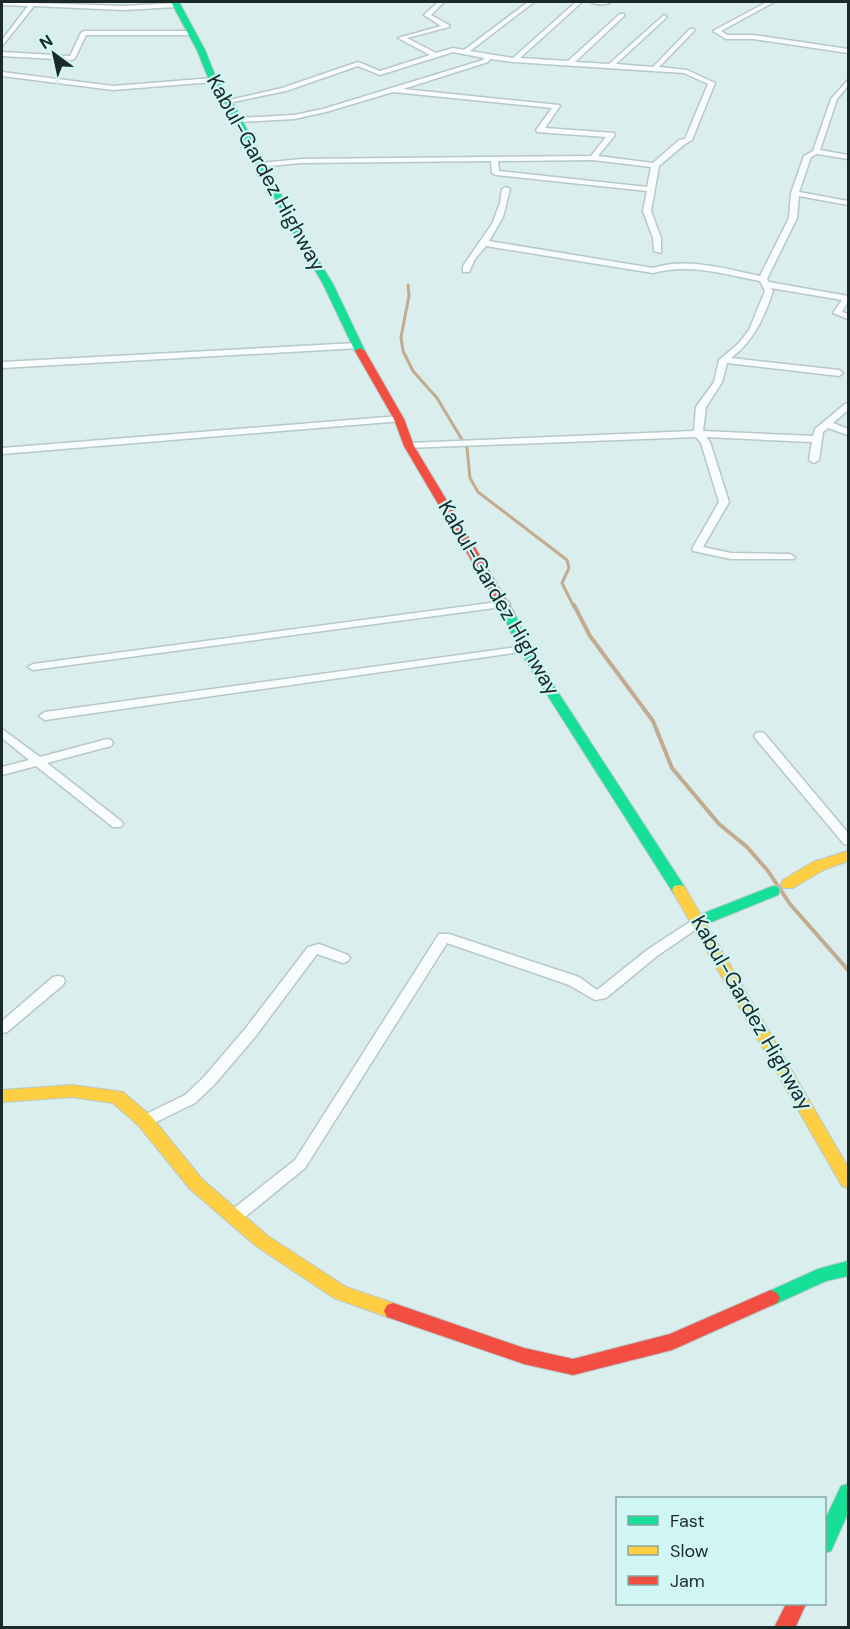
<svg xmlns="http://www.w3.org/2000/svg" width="850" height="1629" viewBox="0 0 850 1629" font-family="'DM Sans',sans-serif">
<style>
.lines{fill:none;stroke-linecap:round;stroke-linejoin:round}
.stream-far1{stroke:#c3ab8f;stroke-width:3}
.stream{stroke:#c3ab8f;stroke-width:4}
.street-casing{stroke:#b7c8c7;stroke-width:3}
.fast-casing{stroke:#b7c8c7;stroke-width:2}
.slow-casing{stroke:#b7c8c7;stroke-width:2}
.jam-casing{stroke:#b7c8c7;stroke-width:2}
.street{fill:#f9fcfc;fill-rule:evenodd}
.fast{fill:#16e098;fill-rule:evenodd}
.slow{fill:#ffcf43;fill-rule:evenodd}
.jam{fill:#f24e42;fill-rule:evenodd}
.labels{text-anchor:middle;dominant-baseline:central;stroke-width:4.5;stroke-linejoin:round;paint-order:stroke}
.street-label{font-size:21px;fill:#1b2a29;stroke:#d0f7f5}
</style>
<rect width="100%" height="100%" fill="#d9eeed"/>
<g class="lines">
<path class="stream-far1" d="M408 285 409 296 401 337 403 351 413 371 437 398 467 448 470 478 478 492 567 560 569 568 562 583 574 607"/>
<path class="stream" d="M574 605 590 636 653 721 672 768 719 824 747 847 768 871 790 904 848 970"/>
<defs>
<path id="street" d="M2 2 124 6 176 3 179 5 176 7 124 10 34 6 2 46V40L28 6 2 5Z
M438 2H444L431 15 449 25V27L407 38 436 53 453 48 464 50 528 2H534L470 51 513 58 576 2H582L520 58 568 61 620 14H624V16L575 62 609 64 664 15 666 16V18L616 64 653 67 690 29H694V31L659 67 687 70 715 83 692 140 685 144 659 166 651 211 661 238V253L654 251 653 238 643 211 647 191 496 175 492 173 491 161 301 163 258 167 257 165 261 163 301 159 591 156 606 137 537 132 536 130 552 108 393 92 326 112 294 119 238 122 234 120 238 118 294 115 323 109 483 60 484 58 453 52 380 75 358 66 286 91 228 103 225 101 282 88 358 62 380 71 430 55 398 38 441 26 424 15ZM490 59 514 62 684 73 708 84 685 139 679 140 653 163 598 156 615 135 614 133 545 128 560 106 559 105 403 89 488 62ZM593 160 651 167 647 187 499 171 498 161Z
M591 2H611C607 5 595 5 591 2Z
M767 2H774L721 31 727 35H753L848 49V53L753 39H726L713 31Z
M84 31H191L194 33 191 35H86L75 58 72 60 2 56V52L70 56 81 33Z
M2 72 113 86 213 78 216 80 213 82 113 90 2 76Z
M848 80V86L837 99 820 150 848 155V159L817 154 811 157 799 192 848 201V205L799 196 797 218 767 279 769 282 848 296V302L842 312 848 314V319L833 313 842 300 771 288 773 291C764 318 754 340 731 358L839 370 843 373 839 376 727 363 722 382 706 407 703 431 813 436 815 429 845 404 848 403V410L833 423 848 429V435L828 428 823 432 819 460 814 463 809 460 812 442 706 437 710 442 729 502 703 547 731 553 790 554 795 557 794 559H731L693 551 692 549 719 502 701 443 696 437 406 448V444L409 443 694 431 696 407 714 382 719 360 739 343 749 330 765 291 760 281C723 274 690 263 653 273L486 246 475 259 469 272H463V266L492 224 500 203 502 189 506 187 510 189 503 217 489 241 653 268C688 257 725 269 760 276L789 218 791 193 804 156 813 151 831 99Z
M357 343 360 344V348L2 368V362Z
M399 416 404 419 402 421 2 454V448Z
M505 601 509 602 510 604 509 606 33 670 28 667 33 664Z
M524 646 528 647 529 649 528 651 45 720 39 716 45 712Z
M2 729 40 757 107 739 111 740 113 743 111 746 47 763 121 821 123 824 121 827H113L36 766 2 775V767L29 760 2 738Z
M760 732 764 733 848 833V845L844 844 756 739 754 736 756 733Z
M699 916 704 918 705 921 704 924 657 956 606 998 595 1000 569 985 447 943 305 1168 239 1222 234 1223 229 1222 227 1217 229 1212 295 1160 439 934H449L579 977 597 990 647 950Z
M319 944 348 955 350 958 348 961 343 963 317 954 255 1037 214 1085 195 1103 150 1125 145 1127 140 1125 138 1121 140 1117 185 1095 204 1077 245 1029 308 947Z
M58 976 63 977 65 981 63 985 7 1032 2 1033V1021L53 977Z"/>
<path id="fast" d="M171 2H179L205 50 217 80 232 101 299 229 333 284 365 351 363 353 355 351 323 284 291 229 224 101 209 80 197 50Z
M509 610 515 614 530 649 684 886 686 890 684 894H674L518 649 503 614Z
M773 886 778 887 780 891 778 895 704 925H694L692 921 694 917Z
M848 1261V1276L826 1281 771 1306 765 1303 762 1298 765 1293 818 1269Z
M848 1484V1513L831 1551 824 1553V1522L841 1486Z"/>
<path id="slow" d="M848 851V861L823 870 793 888H783L781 884 783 880 813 862Z
M679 885 684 886 848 1167V1188L842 1186 672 890 674 886Z
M72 1085 123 1092 151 1116 202 1179 268 1236 346 1287 399 1305 402 1311 399 1317 393 1319 334 1298 256 1246 190 1189 139 1126 113 1103 72 1097 2 1102V1090Z"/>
<path id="jam" d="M360 348 365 351 404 419 414 446 515 614 513 617 509 618 503 614 404 446 394 419 355 351Z
M771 1290 777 1293 780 1298 777 1303 672 1350 573 1375 524 1364 387 1317 384 1311 387 1305 393 1303 524 1348 573 1359 670 1334Z
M786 1604H806L795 1628H774Z"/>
</defs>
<use href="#street" class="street-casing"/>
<use href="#fast" class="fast-casing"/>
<use href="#slow" class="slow-casing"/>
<use href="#jam" class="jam-casing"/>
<use href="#street" class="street"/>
<use href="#fast" class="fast"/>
<use href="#slow" class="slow"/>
<use href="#jam" class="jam"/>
</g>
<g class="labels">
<g class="street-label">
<text transform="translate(266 173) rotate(61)">Kabul-Gardez Highway</text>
<text transform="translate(499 598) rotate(60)">Kabul-Gardez Highway</text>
<text transform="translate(752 1013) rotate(60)">Kabul-Gardez Highway</text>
</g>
</g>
<rect width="850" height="1629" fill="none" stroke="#1b2a29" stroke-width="6"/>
<rect x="616" y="1497" width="210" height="108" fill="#d0f7f5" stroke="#88a5a3" stroke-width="1.5"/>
<rect x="628" y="1516" width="30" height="9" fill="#16e098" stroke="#88a5a3" stroke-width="1.5"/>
<text x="670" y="1527" font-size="18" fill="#1b2a29">Fast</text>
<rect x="628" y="1546" width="30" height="9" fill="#ffcf43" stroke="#88a5a3" stroke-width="1.5"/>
<text x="670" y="1557" font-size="18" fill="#1b2a29">Slow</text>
<rect x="628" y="1576" width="30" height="9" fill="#f24e42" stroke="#88a5a3" stroke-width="1.5"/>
<text x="670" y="1587" font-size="18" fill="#1b2a29">Jam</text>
<g transform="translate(54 54) rotate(327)" stroke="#d0f7f5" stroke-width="4.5" paint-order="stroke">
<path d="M0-4.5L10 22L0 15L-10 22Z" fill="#1b2a29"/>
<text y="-9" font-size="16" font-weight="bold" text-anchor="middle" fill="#1b2a29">N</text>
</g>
</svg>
